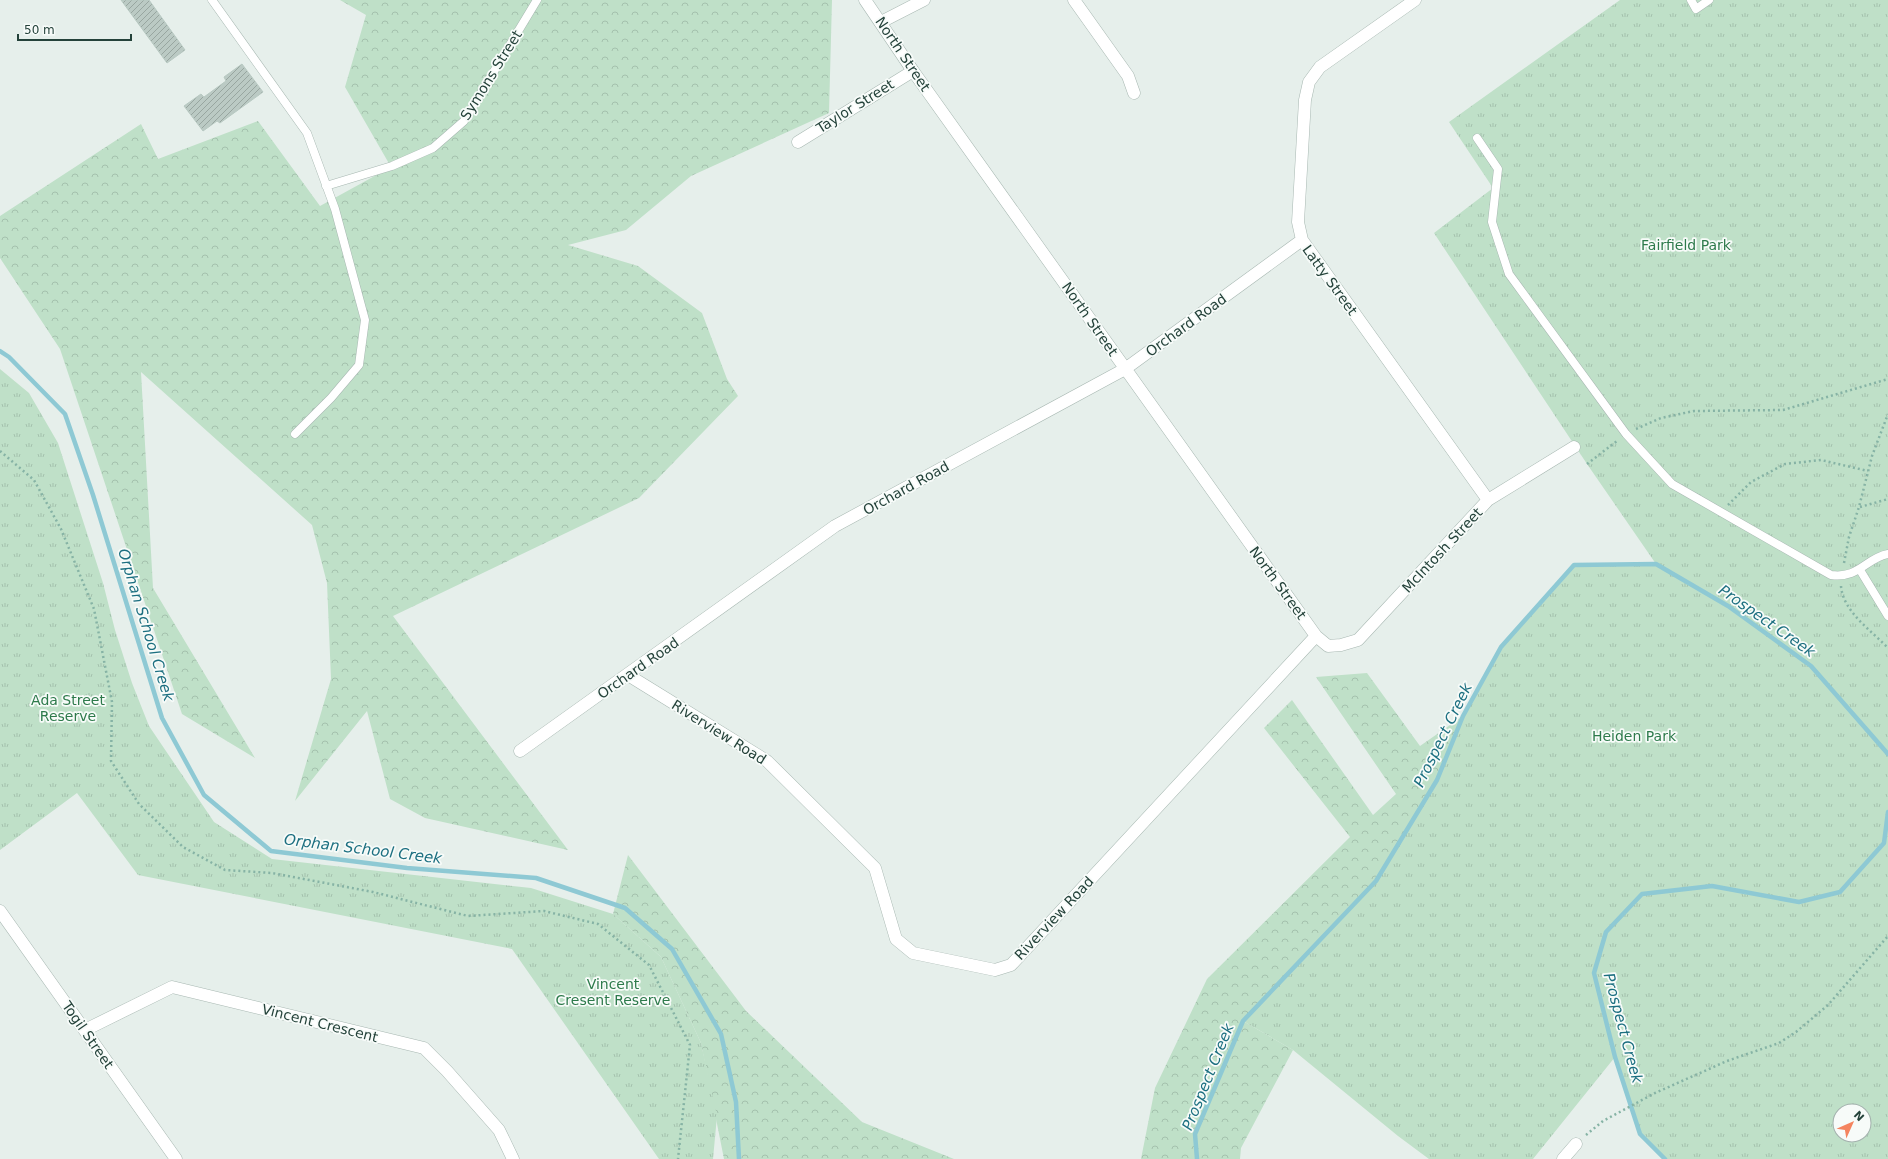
<svg xmlns="http://www.w3.org/2000/svg" width="1888" height="1159" viewBox="0 0 1888 1159" font-family="'DejaVu Sans',sans-serif">
<style>
.forest{fill:url(#forest-crowns)}
.park{fill:url(#park-tufts);fill-rule:evenodd}
.lines{fill:none;stroke-linecap:round;stroke-linejoin:round}
.stream{stroke:#8ec9d4;stroke-width:4.5}
.building{fill:url(#building-hatch);stroke:#b8c9c2}
.service-casing{stroke:#a8b8b2;stroke-width:9}
.minor-casing{stroke:#a8b8b2;stroke-width:13}
.path{stroke:#86b3a5;stroke-width:2.5;stroke-dasharray:2 3;stroke-linecap:butt}
.service{stroke:#fff;stroke-width:8}
.minor{stroke:#fff;stroke-width:12}
.labels{text-anchor:middle;dominant-baseline:central;stroke-width:3.5;stroke-linejoin:round;paint-order:stroke}
.street-label{font-size:14px;fill:#24423a;stroke:#f7fbf9}
.park-label{font-size:14px;fill:#2d7a4b;stroke:#f7fbf9}
.water-label{font-size:15px;font-style:italic;fill:#1c6f80;stroke:#f7fbf9}
</style>
<defs>
<pattern id="forest-crowns" width="20" height="18" patternUnits="userSpaceOnUse"><rect width="20" height="18" fill="#bfe0c8"/><path d="M2 6a3 3 0 1 1 6 0M12 15a3 3 0 1 1 6 0" fill="none" stroke="#a4c1ad"/></pattern>
<pattern id="park-tufts" width="24" height="20" patternUnits="userSpaceOnUse"><rect width="24" height="20" fill="#bfe0c8"/><path d="M3 7l-1-3M5 7V3M7 7l1-3M15 17l-1-3M17 17v-4M19 17l1-3" fill="none" stroke="#a4c1ad"/></pattern>
<pattern id="building-hatch" width="6" height="6" patternUnits="userSpaceOnUse"><rect width="6" height="6" fill="#bbcac4"/><path d="M-1 1l2-2M0 6l6-6M5 7l2-2" fill="none" stroke="#98a6a0"/></pattern>
</defs>
<rect width="100%" height="100%" fill="#e6efeb"/>
<path class="forest" d="M340 0H832L829 113 691 176 626 230 568 245 638 266 702 313 727 379 738 396 639 498 393 616 568 850 425 818 390 799 367 711 295 801 331 679 327 583 312 525 141 372 153 588 255 758 182 714 60 349 0 258V216L141 124 158 159 258 121 320 206 391 167 345 87 366 15Z
M1367 673 1420 746 1463 716 1437 780 1376 881 1243 1021 1293 1050 1241 1148 1240 1159H1141L1155 1088 1207 979 1350 837 1264 728 1292 700 1373 815 1396 794 1316 677Z
M628 855 746 1011 862 1122 954 1159H724L701 1043 661 957 613 914Z"/>
<path class="park" d="M1620 0H1888V1159H1665L1640 1134 1615 1057 1533 1159H1429L1398 1136 1293 1050 1243 1021 1376 881 1437 780 1463 716 1501 648 1574 565 1656 564 1587 464 1434 233 1493 188 1449 122ZM1840 1111H1864V1135H1840Z
M0 369 29 393 58 443 103 583 115 630 132 683 149 726 214 822 272 859 531 888 613 914 661 957 701 1043 717 1116 713 1159H659L512 949 138 875 77 793 0 850Z"/>
<g class="lines">
<path class="stream" d="M0 351 9 357 65 414 93 495 162 718 204 795 271 851 407 868 536 878 625 908 672 949 721 1034 736 1102 739 1159
M1197 1159 1195 1134 1243 1021 1376 881 1437 780 1463 716 1501 647 1574 565 1656 564 1728 606 1811 666 1888 754
M1665 1159 1640 1134 1615 1057 1594 973 1606 932 1642 894 1712 886 1799 902 1840 892 1884 843 1888 812"/>
</g>
<path class="building" d="M121 0H149L185 50 167 63Z
M242 64 263 92 220 123 217 121 203 131 184 106 201 94 204 97 226 81 224 77Z"/>
<g class="lines">
<defs>
<path id="service" d="M212 0 307 133 335 209 365 320 359 365 331 398 295 434
M1691 0 1696 9 1709 0
M1477 138 1498 169 1492 222 1509 274 1626 434 1672 484 1831 575C1859 579 1866 558 1888 554
M326 186 392 166 433 148 464 121 537 0
M1860 570 1888 616"/>
<path id="minor" d="M865 0 913 71 1316 636 1328 646 1341 645 1358 640 1488 500 1574 447
M1074 0 1128 76 1134 93
M1415 0 1320 67 1309 82 1305 100 1298 222 1302 240 1488 500
M881 22 924 0
M798 142 913 71
M628 675 767 761 875 868 896 939 913 953 995 970 1011 965 1316 636
M520 751 835 526 1125 369 1302 240
M0 911 176 1159
M85 1030 172 987 424 1048 447 1071 499 1130 513 1159
M1563 1159 1576 1144"/>
</defs>
<use href="#service" class="service-casing"/>
<use href="#minor" class="minor-casing"/>
<path class="path" d="M1636 429 1661 418 1694 411 1783 410 1888 379
M0 451 34 480 61 529 94 609 112 702 111 761 139 804 183 847 225 870 272 873 373 892 468 916 544 911 598 924 649 965 690 1045 678 1159
M1587 464 1617 441
M1728 505 1751 482 1785 464 1821 460 1868 471
M1860 507 1888 499
M1844 563 1849 537 1859 507 1872 456 1888 414
M1841 586C1843 612 1872 631 1888 648
M1586 1135 1603 1121 1655 1093 1727 1061 1779 1043 1796 1032 1828 1005 1888 936"/>
<use href="#service" class="service"/>
<use href="#minor" class="minor"/>
</g>
<g class="labels">
<g class="street-label">
<text transform="translate(903 54) rotate(56)">North Street</text>
<text transform="translate(491 75) rotate(-58)">Symons Street</text>
<text transform="translate(855 106) rotate(-32)">Taylor Street</text>
<text transform="translate(1330 280) rotate(54)">Latty Street</text>
<text transform="translate(1090 319) rotate(55)">North Street</text>
<text transform="translate(1186 325) rotate(-36)">Orchard Road</text>
<text transform="translate(906 488) rotate(-29)">Orchard Road</text>
<text transform="translate(1442 550) rotate(-47)">McIntosh Street</text>
<text transform="translate(1278 583) rotate(54)">North Street</text>
<text transform="translate(638 668) rotate(-35)">Orchard Road</text>
<text transform="translate(719 732) rotate(32)">Riverview Road</text>
<text transform="translate(1054 918) rotate(-47)">Riverview Road</text>
<text transform="translate(320 1023) rotate(14)">Vincent Crescent</text>
<text transform="translate(88 1035) rotate(55)">Togil Street</text>
</g>
<g class="park-label">
<text x="1686" y="245">Fairfield Park</text>
<text x="68" y="700">Ada Street<tspan x="68" dy="16">Reserve</tspan></text>
<text x="1634" y="736">Heiden Park</text>
<text x="613" y="984">Vincent<tspan x="613" dy="16">Cresent Reserve</tspan></text>
</g>
<g class="water-label">
<text transform="translate(1767 621) rotate(35)">Prospect Creek</text>
<text transform="translate(146 625) rotate(73)">Orphan School Creek</text>
<text transform="translate(1443 735) rotate(-64)">Prospect Creek</text>
<text transform="translate(363 849) rotate(7)">Orphan School Creek</text>
<text transform="translate(1623 1028) rotate(75)">Prospect Creek</text>
<text transform="translate(1208 1077) rotate(-68)">Prospect Creek</text>
</g>
</g>
<g transform="translate(1852 1123) rotate(45)"><circle r="19" fill="#f7fbf9" stroke="#a3b1ad"/>
<path d="M0-3L7 15L0 10L-7 15Z" fill="#f4845f"/>
<text y="-6" font-size="11" font-weight="bold" text-anchor="middle" fill="#24423a">N</text>
</g>
<path d="M18 34v6h113v-6" fill="none" stroke="#24423a" stroke-width="2"/>
<text x="24" y="34" font-size="12" fill="#24423a" stroke="#f7fbf9" stroke-width="3" paint-order="stroke">50 m</text>
</svg>
